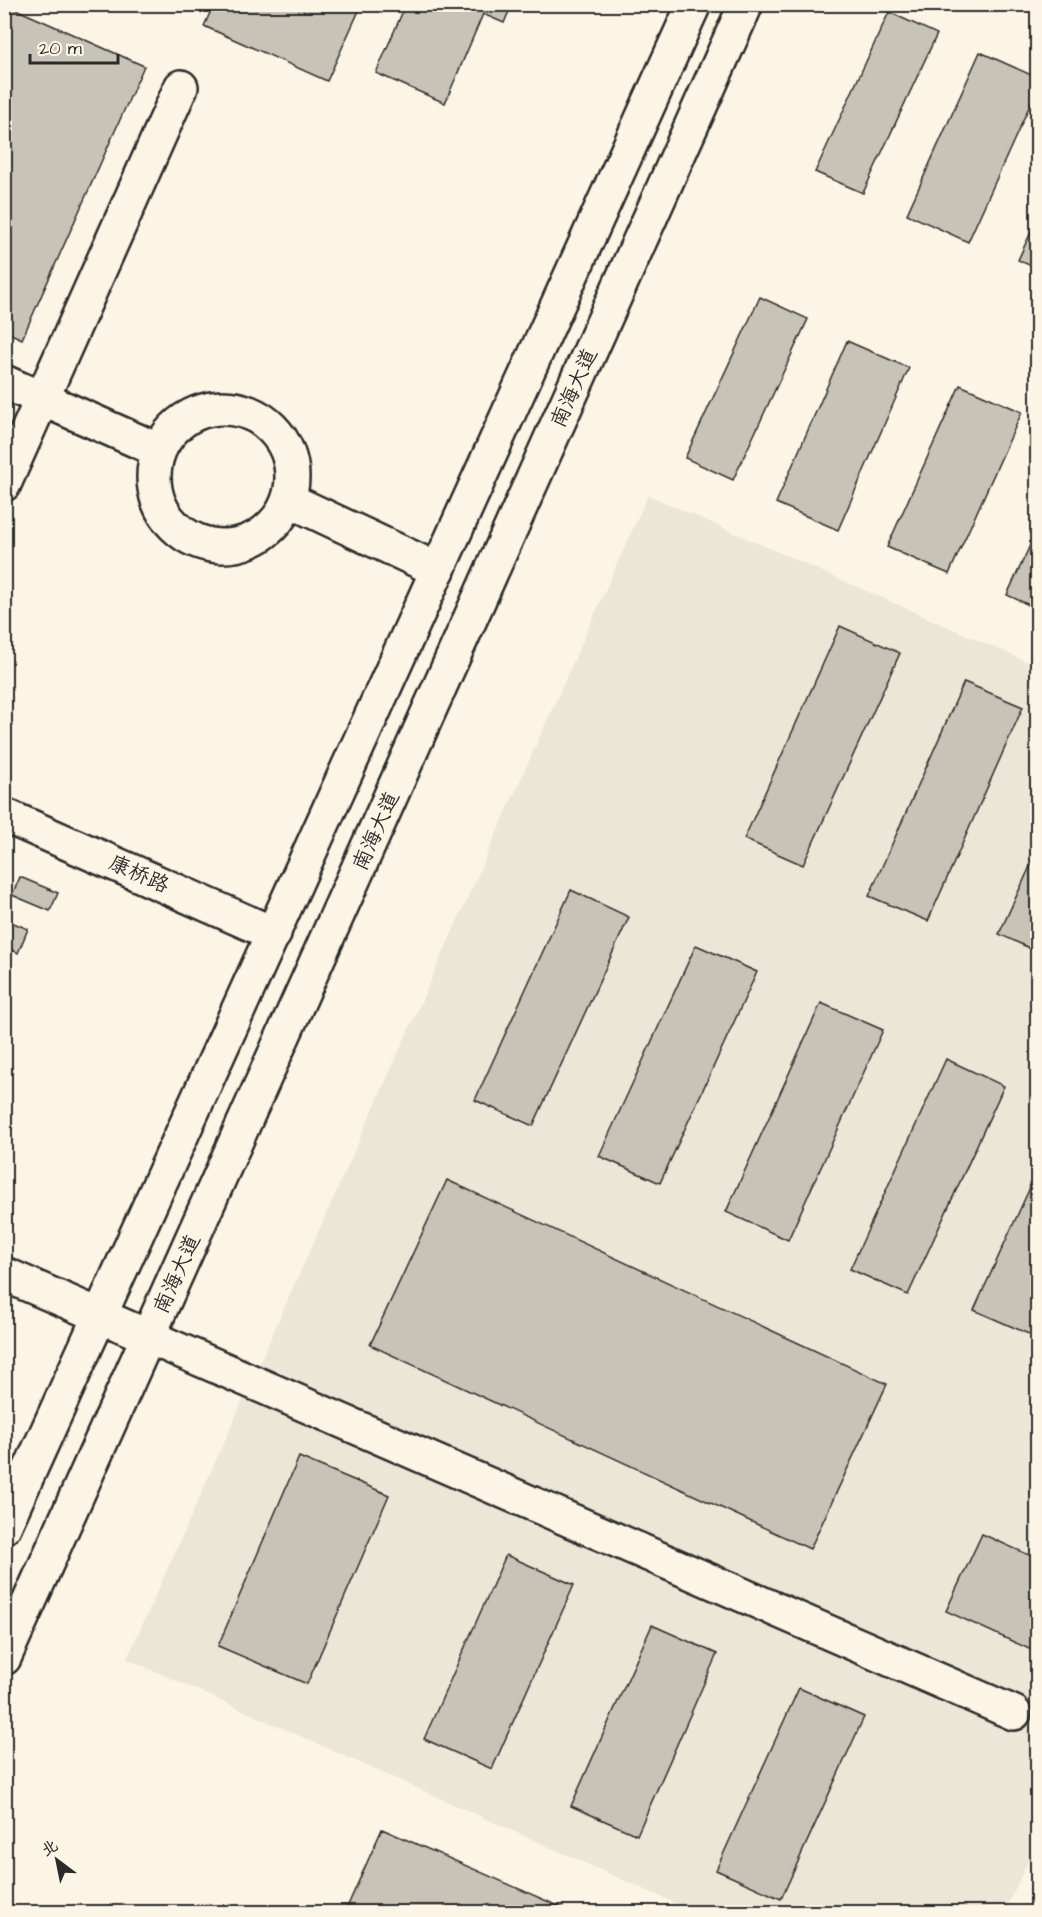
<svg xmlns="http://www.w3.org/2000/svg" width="1042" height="1917" viewBox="0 0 1042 1917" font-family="'Architects Daughter','LXGW WenKai TC',sans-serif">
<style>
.built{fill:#ece6d7}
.building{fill:#c8c3b7;stroke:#2b2b2b;stroke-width:1.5}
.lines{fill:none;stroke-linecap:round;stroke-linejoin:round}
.minor-casing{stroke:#2b2b2b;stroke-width:38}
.major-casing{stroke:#2b2b2b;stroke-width:38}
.minor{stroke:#fcf5e5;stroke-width:33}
.major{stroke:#fcf5e5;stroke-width:33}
.labels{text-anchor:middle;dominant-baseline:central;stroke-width:4.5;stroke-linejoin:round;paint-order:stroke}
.street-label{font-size:21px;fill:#2b2b2b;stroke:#fcf5e5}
</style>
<rect width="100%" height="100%" fill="#fcf5e5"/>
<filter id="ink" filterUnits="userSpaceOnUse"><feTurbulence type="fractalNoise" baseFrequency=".0167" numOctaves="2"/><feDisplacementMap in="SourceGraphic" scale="12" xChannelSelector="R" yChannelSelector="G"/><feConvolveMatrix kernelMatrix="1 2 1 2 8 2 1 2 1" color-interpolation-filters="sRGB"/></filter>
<g filter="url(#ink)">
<path class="built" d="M648 495 1037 666 1038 1840 1004 1912H695L127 1659Z"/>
<path class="building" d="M4 4 144 66 22 339 4 331Z
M214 4H362L327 81 204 26Z
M406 4H512L504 23 483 14 445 103 376 73Z
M889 12 937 34 863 193 815 172Z
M980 52 1038 78V87L968 242 907 214Z
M1038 217V269L1018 260Z
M760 297 808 319 733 480 685 458Z
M847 341 909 368 838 530 776 503Z
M960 385 1022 412 949 574 887 547Z
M1038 528V609L1007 595Z
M840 626 900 653 803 865 744 839Z
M964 682 1023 707 928 921 869 896Z
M1038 849V952L999 934Z
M20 877 58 893 50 911 12 895Z
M571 890 629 917 533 1126 475 1100Z
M4 919 28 929 18 953 6 947 4 951Z
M696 945 757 972 660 1183 599 1156Z
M821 1003 883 1030 788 1240 726 1212Z
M946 1059 1004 1086 908 1295 850 1269Z
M1038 1170V1322L1031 1335 974 1310Z
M447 1180 887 1384 810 1549 370 1345Z
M299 1457 389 1495 307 1684 218 1646Z
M982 1534 1038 1559V1653L946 1611Z
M506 1555 574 1585 492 1769 424 1739Z
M652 1625 717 1654 637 1835 571 1806Z
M799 1688 864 1717 781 1899 716 1870Z
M382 1829 572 1912H345Z"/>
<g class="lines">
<defs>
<path id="minor" d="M4 382 158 450
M154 477a69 69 0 1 1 138 0a69 69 0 1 1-138 0Z
M4 484 181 87
M289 500 438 570
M4 815 274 934
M4 1274 1014 1713"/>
<path id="major" d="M4 1527 694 4
M4 1658 746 4"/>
</defs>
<use href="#minor" class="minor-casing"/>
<use href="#major" class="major-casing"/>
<use href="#minor" class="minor"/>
<use href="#major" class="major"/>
</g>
</g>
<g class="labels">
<g class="street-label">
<text transform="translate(574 388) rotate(-66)">南海大道</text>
<text transform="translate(376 831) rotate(-66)">南海大道</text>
<text transform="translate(139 874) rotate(24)">康桥路</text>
<text transform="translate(177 1274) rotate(-66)">南海大道</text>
</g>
</g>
<rect width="1042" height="1917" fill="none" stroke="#fcf5e5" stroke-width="24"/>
<rect x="12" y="12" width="1018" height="1893" fill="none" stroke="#2b2b2b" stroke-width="2" filter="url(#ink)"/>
<g transform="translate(57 1860) rotate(328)" stroke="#fcf5e5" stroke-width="4.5" paint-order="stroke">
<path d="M0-4.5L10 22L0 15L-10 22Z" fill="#2b2b2b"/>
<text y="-9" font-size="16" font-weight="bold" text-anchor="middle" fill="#2b2b2b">北</text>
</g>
<path d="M30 54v9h88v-9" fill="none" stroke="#2b2b2b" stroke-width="3"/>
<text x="39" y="54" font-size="18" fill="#2b2b2b" stroke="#fcf5e5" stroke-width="4.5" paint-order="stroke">20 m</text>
</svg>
